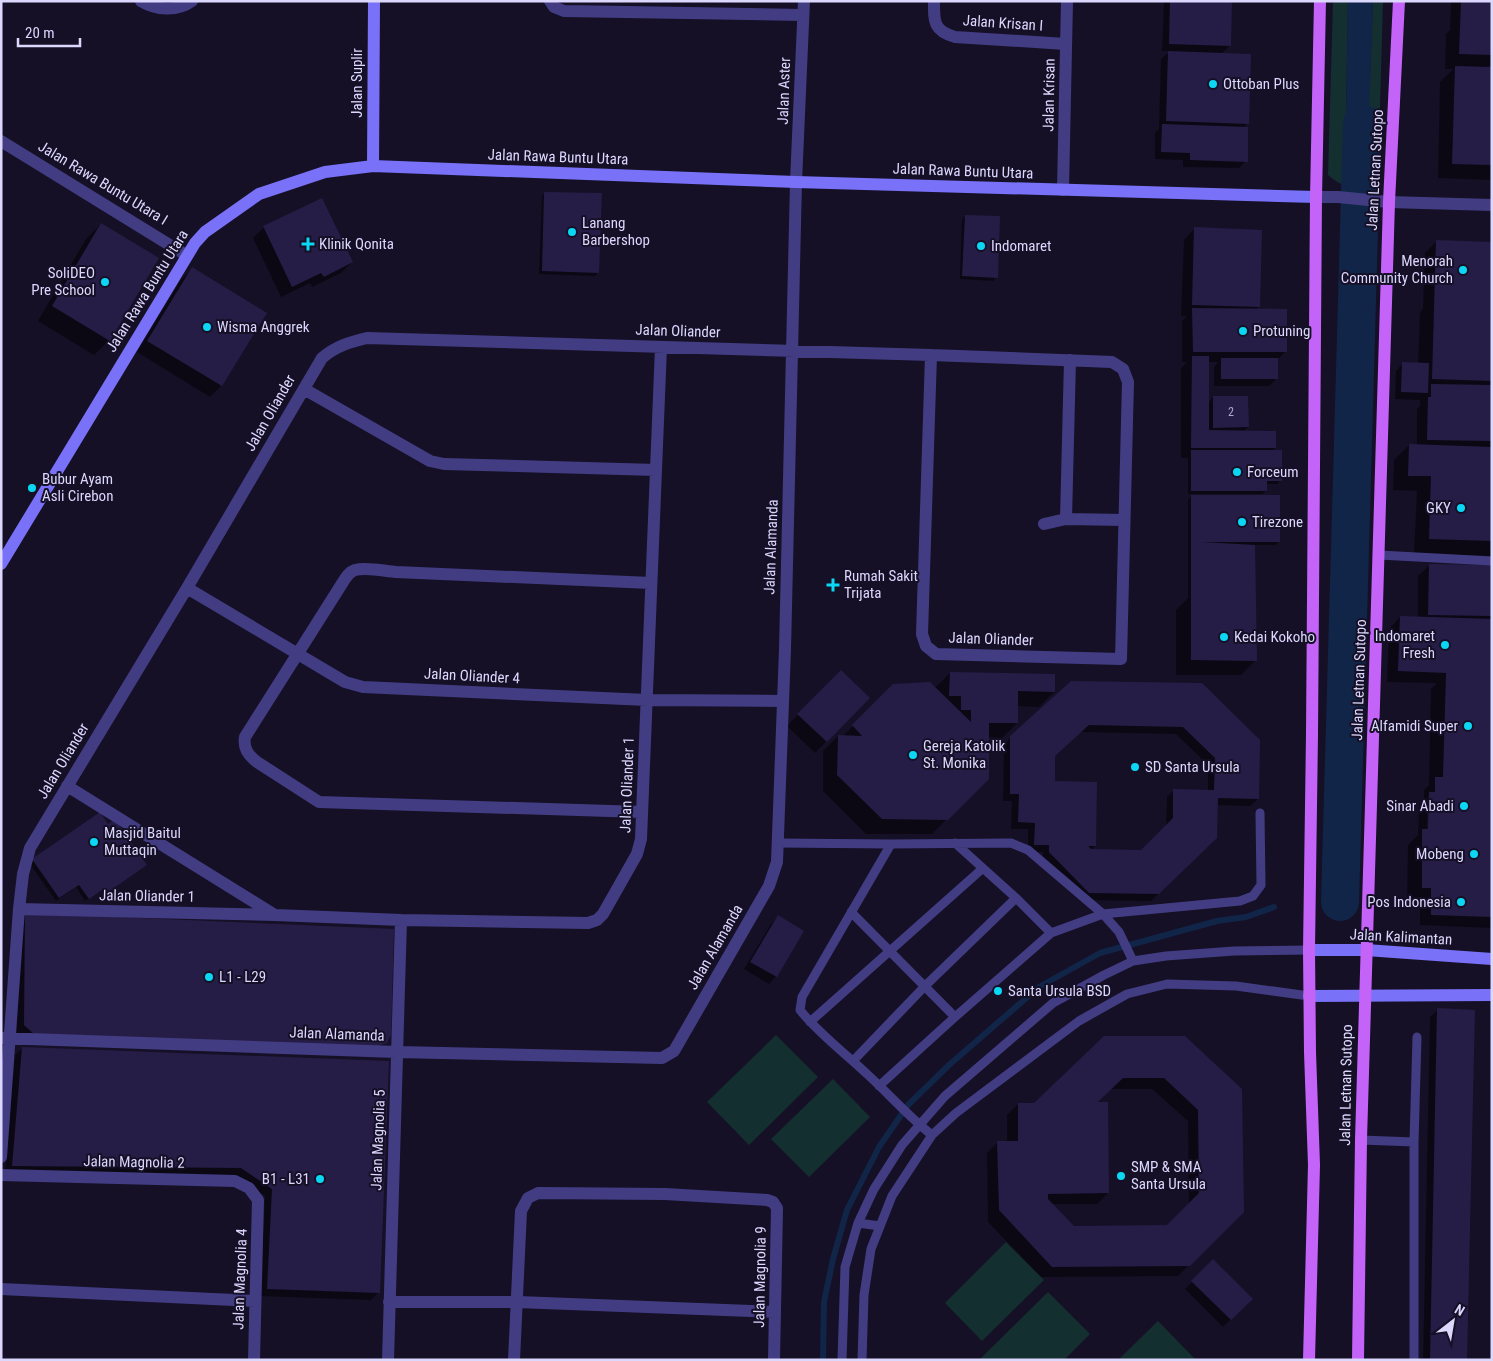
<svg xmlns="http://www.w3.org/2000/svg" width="1493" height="1361" viewBox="0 0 1493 1361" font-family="'Roboto Condensed',sans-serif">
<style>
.green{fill:#142f2f}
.water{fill:#112549}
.shadow{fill:#0007;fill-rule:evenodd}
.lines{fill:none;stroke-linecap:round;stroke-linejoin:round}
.stream{stroke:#112549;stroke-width:6}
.river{stroke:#112549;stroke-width:38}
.building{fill:#261d46;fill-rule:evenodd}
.lane{stroke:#423d83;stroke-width:9}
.street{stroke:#423d83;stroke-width:12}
.secondary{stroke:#7972f9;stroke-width:12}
.primary{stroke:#c463f8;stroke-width:12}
.poi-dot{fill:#0bd7f5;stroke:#151026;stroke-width:2}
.labels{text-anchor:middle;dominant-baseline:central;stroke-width:4;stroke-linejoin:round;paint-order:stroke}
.number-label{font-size:12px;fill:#aea8cf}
.street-label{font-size:15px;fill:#dcd7fd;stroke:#151026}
.poi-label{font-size:15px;fill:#dcd7fd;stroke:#151026;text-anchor:start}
</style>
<rect width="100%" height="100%" fill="#151026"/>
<path class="green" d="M1333 1H1348L1345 173 1366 175 1373 1H1383L1378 180 1368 188C1350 188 1342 187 1328 175Z
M776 1035 818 1077 749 1145 707 1102Z
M833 1079 870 1117 809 1177 771 1139Z
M1006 1242 1044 1280 982 1341 945 1303Z
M1048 1292 1090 1334 1064 1360H979Z
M1158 1321 1196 1360H1118Z"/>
<path class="water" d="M1348 1H1373L1367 175 1345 173Z"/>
<path class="shadow" d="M1164 1H1231L1230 45 1221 54 1247 124 1243 128 1246 161 1239 168 1183 167V160L1155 159V133L1159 129 1161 59 1170 51H1162Z
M1451 1H1492V64L1488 68H1492V180L1438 178 1440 82 1453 69H1445L1446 34 1450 30Z
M545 193 598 273 595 276 539 274 542 196Z
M965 216 996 278 993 281 960 279 962 219Z
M101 224 109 340 94 355 38 321 86 239Z
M264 227 352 262 341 273 312 287 310 283 281 297 253 238Z
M1195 228 1259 307 1255 310 1285 352 1276 361V379L1269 386H1214V367L1218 362H1208V403L1213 397 1248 427 1243 432 1275 448 1271 452 1280 481 1277 484H1266V491L1262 494H1188V458H1181V368L1187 362H1182V321L1187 316H1181L1184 240Z
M1436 242 1492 244V556L1414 553 1417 491 1393 490 1394 460 1409 445 1417 446V409L1420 406V400L1395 399 1396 371 1403 363 1418 364 1420 313 1423 309 1425 253Z
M192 269 265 313 221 386 210 397 137 352 181 280Z
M1191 496 1279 542 1275 545H1254L1256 660 1241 675H1176V610L1188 598V500Z
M1430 565 1492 566V928L1420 925V903H1407L1408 845 1418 835 1419 805 1424 799V790L1429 785 1431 689 1437 683 1387 682 1389 629 1400 617 1418 618V576ZM1431 795 1430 835H1427L1428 797Z
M841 671 868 698 815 753 787 726Z
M950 673 1054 692 1039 707 1017 706V723L1002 738 988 737 987 778 932 834H866L823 791V751L838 736H843L894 685 935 688Z
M1202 685 1258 799 1250 806 1216 805V837L1151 901 1081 900 1043 859V852H1028V829H1011L1012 801H1003L1004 745 1011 737ZM1080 732 1176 734 1208 765V791L1174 790 1167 797 1166 826 1141 851 1091 850 1095 846 1053 782 1054 756Z
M33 860 142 868 104 894 101 890 85 901 76 887 56 901 30 864Z
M26 914 386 1042 378 1050 17 1033 19 922Z
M778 917 776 976 769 984 744 969 771 924Z
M1438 1010 1465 1360H1423L1430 1017Z
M1184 1037 1242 1212 1178 1276 1041 1277 988 1222 987 1153 998 1142H1007V1115L1018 1104H1035ZM1111 1089H1152L1188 1121 1189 1205 1167 1226 1073 1227 1051 1204H1097L1108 1193 1096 1104Z
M23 1048 388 1062 379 1292 371 1300 260 1296 265 1196 233 1175 5 1172 15 1055Z
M1213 1261 1251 1299 1223 1327 1185 1289Z"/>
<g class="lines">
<path class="stream" d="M823 1360 824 1302 833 1259 847 1210 879 1147 908 1105 949 1065 1039 987 1100 953 1217 921 1246 917 1274 907"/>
<path class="river" d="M1340 902 1362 123"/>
</g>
<path class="building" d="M1170 1H1232L1231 46 1169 44Z
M1461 1H1492V55L1459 54Z
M1168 51 1251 54 1249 124 1166 121Z
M1455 66 1492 67V165L1452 164Z
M1162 124 1248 127V162L1190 160V153L1161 152Z
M544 192 602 193 599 273 542 271Z
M322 198 353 262 324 277 321 273 292 287 263 226Z
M965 215 1000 216 998 278 962 276Z
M101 223 159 258 110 341 52 306Z
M1194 227 1262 230 1260 307 1192 305Z
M1436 240 1492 242V381L1432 379Z
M192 267 267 313 222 386 147 341Z
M1192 308 1287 309V352H1193Z
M1192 356H1209V430L1276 431V448H1191Z
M1221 358H1278V379H1221Z
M1402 362 1429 363 1428 393 1401 392Z
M1431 384 1492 385V441L1427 440 1428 397H1431Z
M1213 396H1248L1249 427 1213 428Z
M1409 444 1492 447V541L1429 539 1431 476H1408Z
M1191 450H1282V481H1267V491H1191Z
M1191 495H1280V542H1202L1255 545 1257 661 1191 660Z
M1429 564 1492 565V616L1428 615Z
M1400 616 1492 619V917L1431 915V888H1422V829H1428L1429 792H1435V777H1443L1446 673 1398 671Z
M841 670 870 698 827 742 797 714Z
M950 672 1055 674V692L1018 691V723H989V779L948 820 882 819 837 775 838 735 862 736 852 725 893 684 930 682 971 722V710H961V696H949Z
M1071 681 1202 683 1260 740 1259 799 1218 798 1217 838 1159 894 1089 893 1049 852V845H1034L1035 823 1018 822 1019 794H1010V736ZM1089 725 1183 727 1215 758 1214 790 1173 789V818L1141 850 1091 849 1088 846H1096L1097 782 1055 781V756Z
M100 812 108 824 115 819 147 865 108 892 105 888 89 899 79 885 59 898 32 859Z
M25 913 394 929 391 1035 387 1043 379 1046 36 1036 24 1025Z
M778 915 804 931 777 977 750 962Z
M1437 1008 1475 1010 1467 1360H1430Z
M1104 1036H1185L1242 1089 1244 1212 1190 1266 1052 1267 999 1210 997 1141H1018V1103H1034ZM1123 1078H1164L1198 1110 1199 1193 1167 1225 1074 1226 1048 1199V1194L1109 1193 1108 1102H1098Z
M22 1047 389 1061 380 1293 267 1289 272 1189 241 1168 12 1166Z
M1213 1259 1253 1299 1231 1320 1191 1281Z"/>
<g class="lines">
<path class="lane" d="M1379 555 1492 561
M778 843 891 844 1011 843 1028 850 1103 914 1240 901 1253 896 1261 885 1260 813
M891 844 802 997 800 1010C819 1034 845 1053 867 1074 889 1094 909 1117 932 1135
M851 912 955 1017
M1051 933 1103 914 1119 932 1133 961
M810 1022 982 869
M853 1061 925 986 1016 898
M879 1086 955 1017 1051 933 1016 898 955 843
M1361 1140 1414 1142
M858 1223 880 1226
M842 1360 845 1267 858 1223 874 1189 902 1145 945 1096 1053 1003 1104 975 1133 961 1166 956 1234 951 1309 950
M862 1360 864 1295 871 1249 892 1196 932 1135 956 1113 1079 1021 1127 994 1167 984 1236 986 1309 996
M1414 1360V1142L1417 1037"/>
<path class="street" d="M141 1C156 10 177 12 192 1
M550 1 554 7 564 11 803 15
M934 1C934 21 933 31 955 37L1066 44
M1 141 186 255
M1063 190 1067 1
M1316 197H1338L1389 202 1492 205
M304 389 430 461 444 464 656 470
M1066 519 1070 360
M1044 524 1066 519 1124 520
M187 588 345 682 363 687 647 700 782 701
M67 786 275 915
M642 812 319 802 257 762C248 755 243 748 245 737L343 582C346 577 349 572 355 570 367 567 384 571 396 572L651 583
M19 909 275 915 401 920 588 923 597 920 603 914 637 854 641 839 661 347
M1 1038 397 1052 662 1058 674 1051 769 886 777 862 785 649 796 182 804 1
M1 1157 19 909 23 874 30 848 187 588 322 358C336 346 350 342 367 338L931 355 1112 362 1123 369 1128 382 1121 659 936 654 926 646 922 634 931 355
M1 1175 235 1181 249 1188 258 1200 254 1360
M1 1289 255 1301
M389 1302H518L775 1312
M388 1360 401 920
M514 1360 521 1211 528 1198 538 1193 665 1194 767 1200 773 1202 777 1208 774 1360"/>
<path class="secondary" d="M373 166 374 1
M1 564 195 243 205 232 259 194 325 172 373 166 796 182 1316 197
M1309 950H1366L1492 959
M1309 996 1492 995"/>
<path class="primary" d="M1309 1360 1314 1165 1310 1052 1309 950 1312 734 1316 197 1320 1
M1358 1360 1361 1140 1389 202 1399 1"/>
</g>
<g class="poi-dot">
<circle cx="1213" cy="84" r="5"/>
<circle cx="572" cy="232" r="5"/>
<path d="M305.5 236.5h5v5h5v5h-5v5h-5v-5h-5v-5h5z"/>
<circle cx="981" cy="246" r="5"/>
<circle cx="1463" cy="270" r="5"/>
<circle cx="105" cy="282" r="5"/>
<circle cx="207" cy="327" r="5"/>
<circle cx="1243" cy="331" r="5"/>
<circle cx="1237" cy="472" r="5"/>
<circle cx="32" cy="488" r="5"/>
<circle cx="1461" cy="508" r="5"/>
<circle cx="1242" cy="522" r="5"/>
<path d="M830.5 577.5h5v5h5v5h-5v5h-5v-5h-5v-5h5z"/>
<circle cx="1224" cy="637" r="5"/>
<circle cx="1445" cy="645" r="5"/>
<circle cx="1468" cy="726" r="5"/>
<circle cx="913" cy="755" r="5"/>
<circle cx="1135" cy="767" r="5"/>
<circle cx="1464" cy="806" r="5"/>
<circle cx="94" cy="842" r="5"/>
<circle cx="1474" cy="854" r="5"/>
<circle cx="1461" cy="902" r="5"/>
<circle cx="209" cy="977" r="5"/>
<circle cx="998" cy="991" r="5"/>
<circle cx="1121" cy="1176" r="5"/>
<circle cx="320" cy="1179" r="5"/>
</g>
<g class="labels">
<g class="number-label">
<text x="1231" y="412">2</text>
</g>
<g class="street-label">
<text transform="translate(1003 23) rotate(4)">Jalan Krisan I</text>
<text transform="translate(357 83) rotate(-90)">Jalan Suplir</text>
<text transform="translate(784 91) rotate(-88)">Jalan Aster</text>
<text transform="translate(1049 95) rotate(-89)">Jalan Krisan</text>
<text transform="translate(558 157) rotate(2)">Jalan Rawa Buntu Utara</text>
<text transform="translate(1375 170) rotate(-87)">Jalan Letnan Sutopo</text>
<text transform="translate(963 171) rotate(2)">Jalan Rawa Buntu Utara</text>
<text transform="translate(103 183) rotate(31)">Jalan Rawa Buntu Utara I</text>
<text transform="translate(147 291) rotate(-58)">Jalan Rawa Buntu Utara</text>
<text transform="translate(678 331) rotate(2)">Jalan Oliander</text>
<text transform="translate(270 413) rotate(-60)">Jalan Oliander</text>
<text transform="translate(771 547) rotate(-88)">Jalan Alamanda</text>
<text transform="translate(991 639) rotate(2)">Jalan Oliander</text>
<text transform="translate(472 676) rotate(3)">Jalan Oliander 4</text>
<text transform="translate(1359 680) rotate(-88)">Jalan Letnan Sutopo</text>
<text transform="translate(63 761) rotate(-59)">Jalan Oliander</text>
<text transform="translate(627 785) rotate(-88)">Jalan Oliander 1</text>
<text transform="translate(147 896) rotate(1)">Jalan Oliander 1</text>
<text transform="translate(1401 937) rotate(3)">Jalan Kalimantan</text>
<text transform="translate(715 947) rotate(-60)">Jalan Alamanda</text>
<text transform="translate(337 1034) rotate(2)">Jalan Alamanda</text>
<text transform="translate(1346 1085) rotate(-89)">Jalan Letnan Sutopo</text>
<text transform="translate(378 1140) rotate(-88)">Jalan Magnolia 5</text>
<text transform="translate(134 1162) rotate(1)">Jalan Magnolia 2</text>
<text transform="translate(760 1277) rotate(-89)">Jalan Magnolia 9</text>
<text transform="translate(240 1279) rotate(-88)">Jalan Magnolia 4</text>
</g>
<g class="poi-label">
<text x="1223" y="84">Ottoban Plus</text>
<text x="582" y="223">Lanang<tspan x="582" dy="17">Barbershop</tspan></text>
<text x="319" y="244">Klinik Qonita</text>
<text x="991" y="246">Indomaret</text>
<text x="1453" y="261" text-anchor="end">Menorah<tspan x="1453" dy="17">Community Church</tspan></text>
<text x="95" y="273" text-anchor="end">SoliDEO<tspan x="95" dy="17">Pre School</tspan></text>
<text x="217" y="327">Wisma Anggrek</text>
<text x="1253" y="331">Protuning</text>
<text x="1247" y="472">Forceum</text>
<text x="42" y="479">Bubur Ayam<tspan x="42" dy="17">Asli Cirebon</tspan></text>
<text x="1451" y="508" text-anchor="end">GKY</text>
<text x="1252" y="522">Tirezone</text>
<text x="844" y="576">Rumah Sakit<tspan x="844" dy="17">Trijata</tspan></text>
<text x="1435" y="636" text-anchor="end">Indomaret<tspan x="1435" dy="17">Fresh</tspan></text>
<text x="1234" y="637">Kedai Kokoho</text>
<text x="1458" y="726" text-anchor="end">Alfamidi Super</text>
<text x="923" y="746">Gereja Katolik<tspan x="923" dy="17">St. Monika</tspan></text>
<text x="1145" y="767">SD Santa Ursula</text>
<text x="1454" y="806" text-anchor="end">Sinar Abadi</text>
<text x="104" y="833">Masjid Baitul<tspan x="104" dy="17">Muttaqin</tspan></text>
<text x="1464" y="854" text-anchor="end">Mobeng</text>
<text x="1451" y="902" text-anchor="end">Pos Indonesia</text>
<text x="219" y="977">L1 - L29</text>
<text x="1008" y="991">Santa Ursula BSD</text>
<text x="1131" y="1167">SMP &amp; SMA<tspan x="1131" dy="17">Santa Ursula</tspan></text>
<text x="310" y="1179" text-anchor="end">B1 - L31</text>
</g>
</g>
<rect width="1493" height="1361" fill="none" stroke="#dcd7fd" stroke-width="5"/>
<g transform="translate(1453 1321) rotate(31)" stroke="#151026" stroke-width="4" paint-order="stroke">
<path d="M0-4L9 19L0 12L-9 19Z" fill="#dcd7fd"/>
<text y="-8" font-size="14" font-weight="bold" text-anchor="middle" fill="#dcd7fd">N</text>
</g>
<path d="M18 38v8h62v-8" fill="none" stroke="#dcd7fd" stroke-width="2.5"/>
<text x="25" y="38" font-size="15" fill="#dcd7fd" stroke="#151026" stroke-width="4" paint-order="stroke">20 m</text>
</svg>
